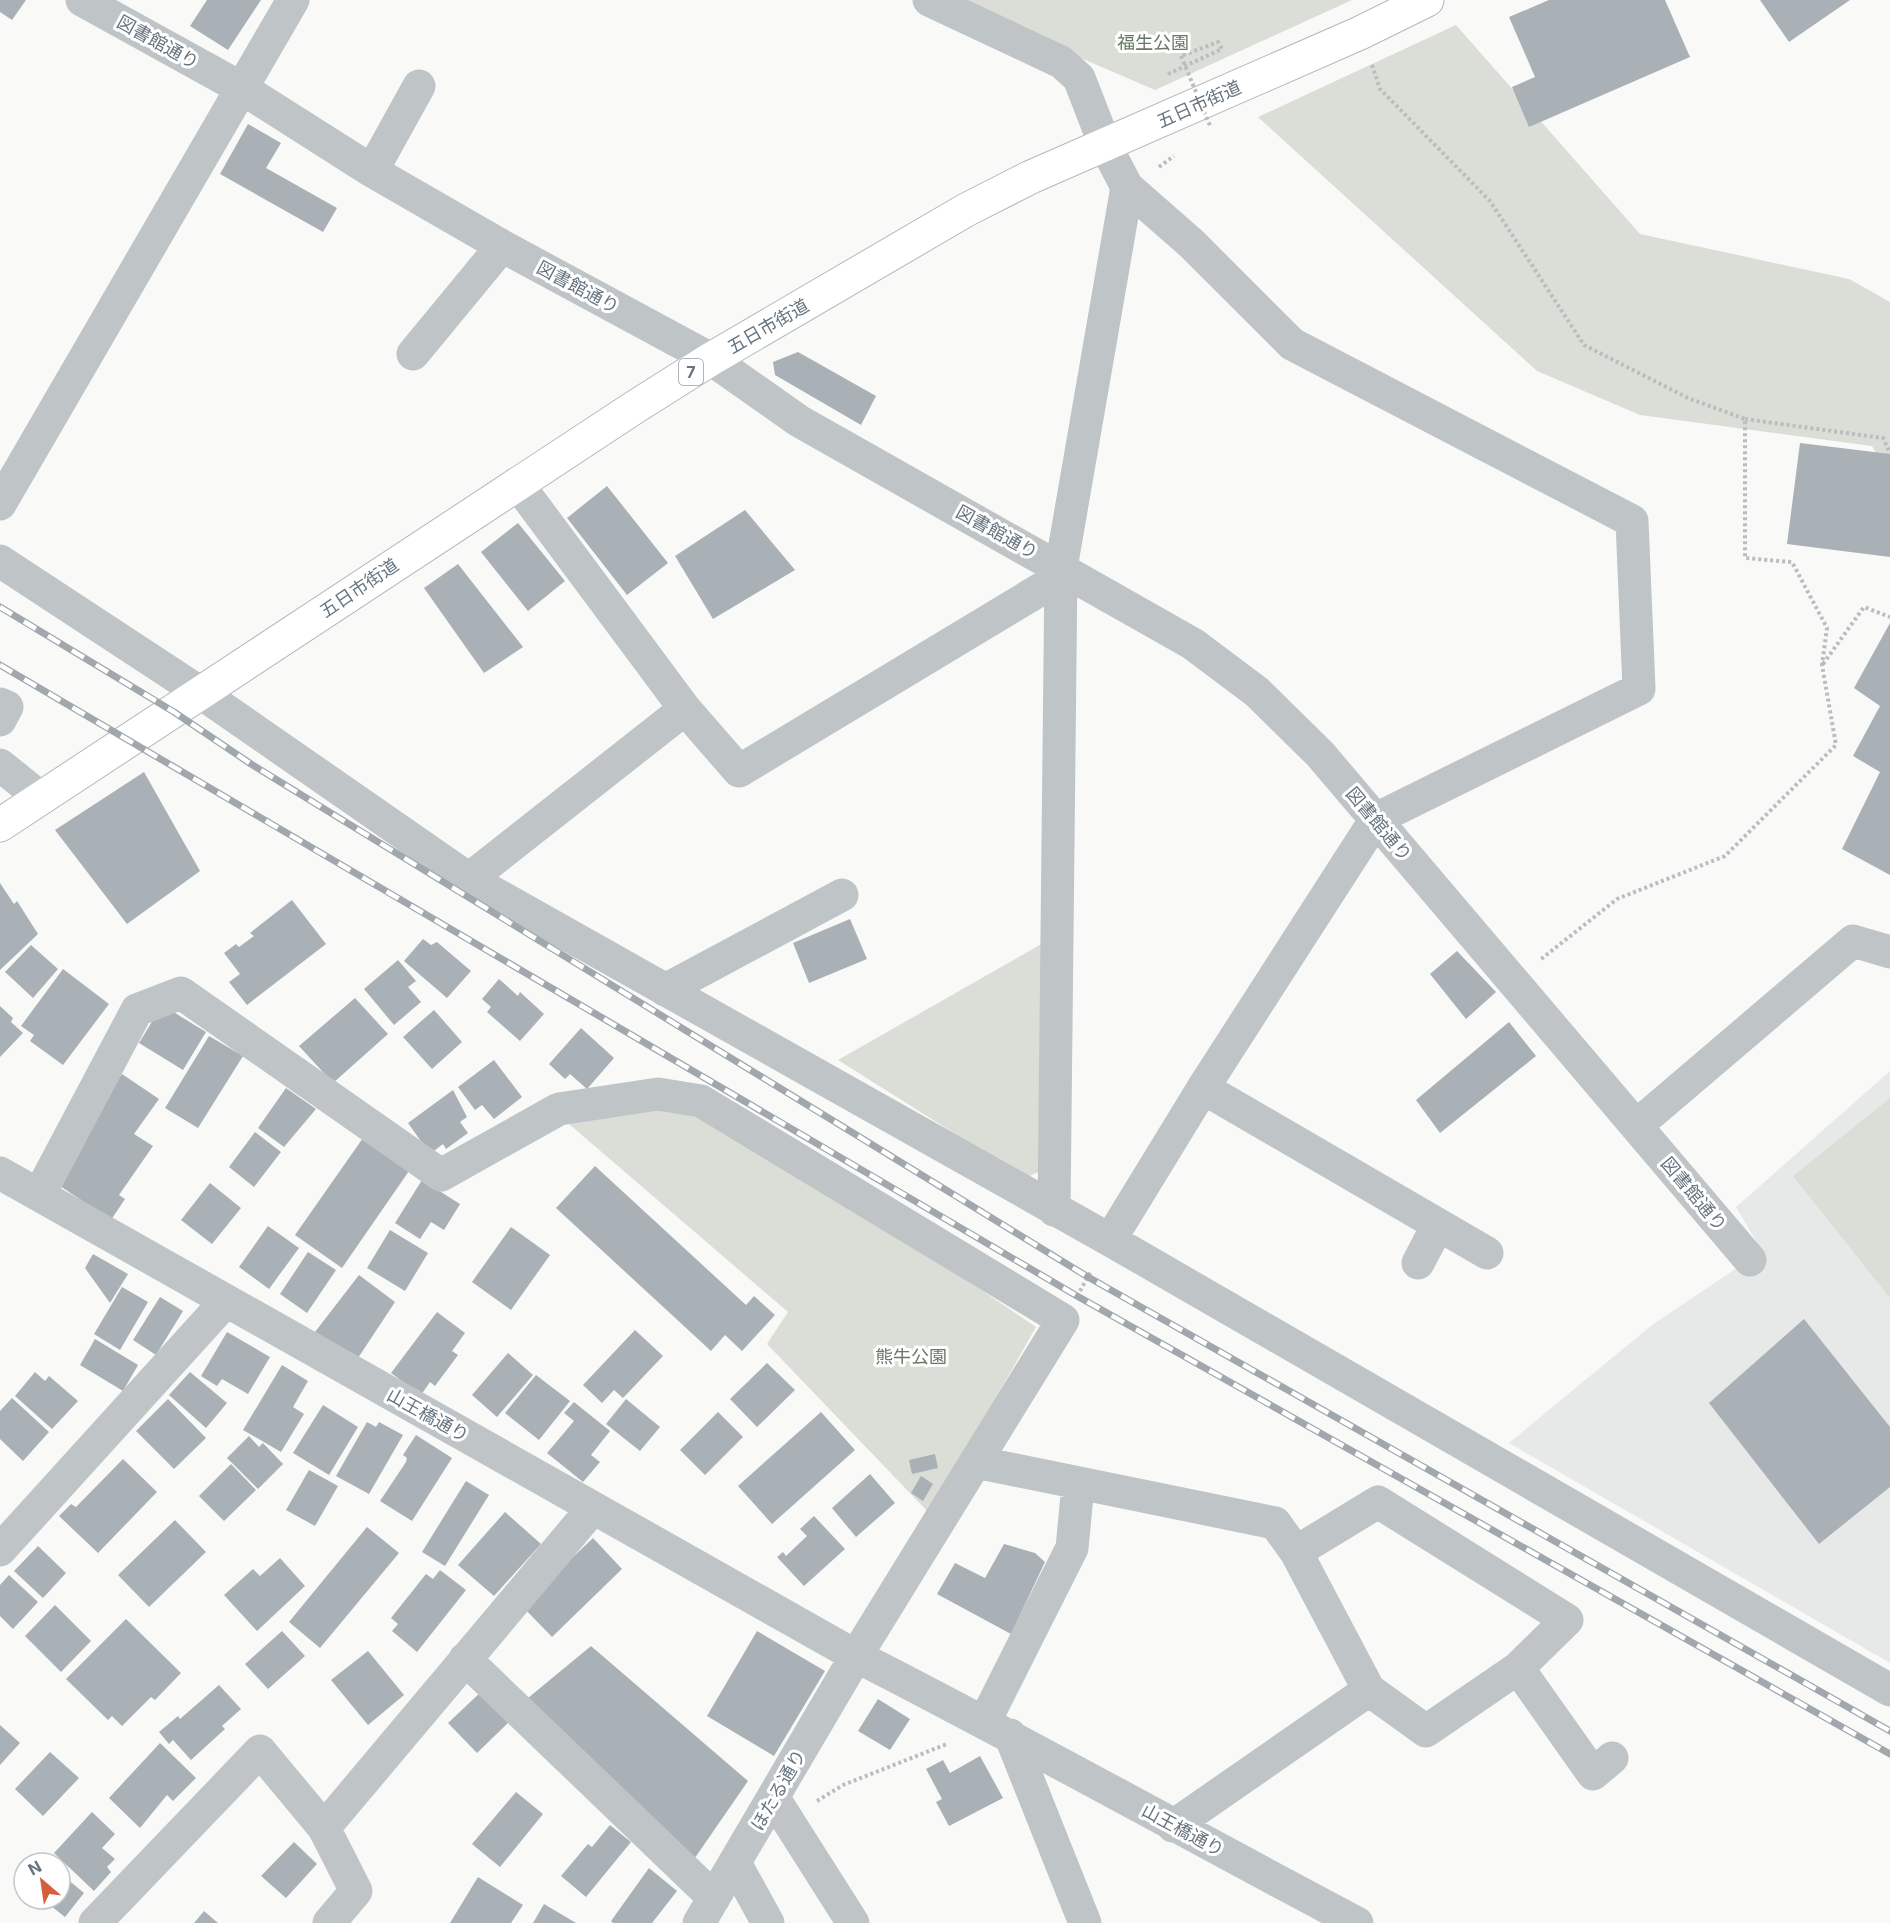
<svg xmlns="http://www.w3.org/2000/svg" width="1890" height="1923" viewBox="0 0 1890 1923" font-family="Inter,'Noto Sans JP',sans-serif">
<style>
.built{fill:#e7e8e8}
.green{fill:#daded7}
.building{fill:#a9b0b6}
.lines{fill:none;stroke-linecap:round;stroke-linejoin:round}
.major-casing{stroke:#b3b8bc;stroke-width:35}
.path{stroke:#babdc0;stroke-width:4;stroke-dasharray:3 3;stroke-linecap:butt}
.minor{stroke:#bfc4c7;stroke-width:33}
.major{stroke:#fff;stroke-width:33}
.rail-casing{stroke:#a1a8ad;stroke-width:7}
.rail{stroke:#fff;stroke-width:4.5;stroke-dasharray:14;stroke-linecap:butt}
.path-bridge{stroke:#babdc0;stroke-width:4;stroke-dasharray:3 3;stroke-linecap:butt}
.labels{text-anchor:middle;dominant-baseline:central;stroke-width:6;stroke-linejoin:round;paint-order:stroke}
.shield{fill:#fff;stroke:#949ea6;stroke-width:1.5}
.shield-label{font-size:16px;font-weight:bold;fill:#667580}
.street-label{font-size:18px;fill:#667580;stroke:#fff}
.park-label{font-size:18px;fill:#687965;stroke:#fff}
</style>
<rect width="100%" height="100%" fill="#f9f9f8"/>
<path class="built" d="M1890 1071V1663L1509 1443 1652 1325 1762 1251 1736 1207Z"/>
<path class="green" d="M946 0H1352L1155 90Z
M1456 25 1640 234 1849 279 1890 302V477L1872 446 1640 415 1537 371 1258 117Z
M1045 942 1043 1170 1025 1178 838 1060Z
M648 1087 701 1101 1036 1327 930 1514 767 1344 788 1312 569 1124Z
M1890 1098V1298L1793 1176Z"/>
<path class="building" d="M0 0H26L12 20 0 12Z
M207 0H261L228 50 190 26Z
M1549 0H1665L1690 57 1529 127 1512 87 1535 77 1509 17Z
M1760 0H1850L1789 42Z
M248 124 281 143 266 168 337 208 323 232 220 174Z
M798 352 876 396 861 425 775 375 773 362Z
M1800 443 1890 454V557L1787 544Z
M607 486 668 563 627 595 567 518Z
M745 510 795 570 713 619 675 556Z
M518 523 565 581 528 611 481 552Z
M458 564 523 647 484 673 424 588Z
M1890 623V875L1842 849 1880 772 1853 756 1880 706 1854 688Z
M144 772 200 871 127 924 55 830Z
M0 883 14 904 17 901 38 934 0 970Z
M292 900 326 944 247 1005 229 982 240 974 224 953 236 944 239 947 254 936 250 933Z
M850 919 867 959 809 983 793 943Z
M423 939 431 945 437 942 471 971 447 998 404 961Z
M31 945 58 969 33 998 5 972Z
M1457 951 1496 992 1466 1019 1430 974Z
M398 960 416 981 408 987 421 1002 394 1025 364 989Z
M63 969 109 1004 63 1065 30 1041 34 1035 21 1026Z
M499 979 518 996 520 992 544 1014 520 1041 487 1012 491 1007 482 999Z
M355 998 388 1034 333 1083 299 1046Z
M162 1005 206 1032 183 1070 139 1043Z
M0 1006 13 1018 11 1022 23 1033 0 1057Z
M434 1010 462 1042 432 1069 403 1037Z
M1509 1022 1536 1056 1440 1133 1416 1100Z
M581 1028 614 1058 587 1089 570 1074 565 1079 549 1064Z
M209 1036 243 1056 198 1128 165 1108Z
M494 1060 522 1097 494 1119 482 1105 475 1110 458 1087Z
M122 1074 159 1099 134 1134 153 1146 119 1195 125 1199 111 1220 57 1184 64 1156Z
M286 1088 316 1109 284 1147 258 1128Z
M453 1090 467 1117 460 1122 468 1133 446 1149 443 1144 430 1154 408 1123Z
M255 1132 281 1152 254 1187 229 1167Z
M363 1138 409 1171 342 1268 295 1235Z
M595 1166 746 1305 754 1296 775 1315 742 1351 725 1335 711 1351 556 1208Z
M422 1180 460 1204 444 1230 431 1222 420 1239 395 1223Z
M210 1183 241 1208 212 1244 181 1220Z
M268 1226 299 1248 269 1289 239 1267Z
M511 1227 550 1255 511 1310 472 1282Z
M390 1230 428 1253 405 1291 367 1268Z
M308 1252 336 1270 307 1313 280 1294Z
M93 1254 128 1274 110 1303 85 1268Z
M359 1275 395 1302 358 1358 315 1332Z
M122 1287 148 1302 120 1350 94 1334Z
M160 1297 183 1311 156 1355 133 1340Z
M437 1312 465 1333 452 1351 458 1355 435 1386 430 1382 421 1395 391 1373Z
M1804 1319 1890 1427V1487L1819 1544 1709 1403Z
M635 1330 663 1356 623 1398 614 1390 602 1403 583 1385Z
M227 1332 270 1357 248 1394 222 1379 217 1386 201 1376Z
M95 1339 138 1365 123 1391 80 1365Z
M508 1353 533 1375 497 1417 472 1395Z
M767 1363 795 1390 757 1427 730 1399Z
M282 1365 308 1381 293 1407 304 1414 281 1452 243 1430Z
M35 1372 45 1381 49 1376 78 1401 52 1429 15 1396Z
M190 1372 227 1403 206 1428 169 1395Z
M536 1375 570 1401 539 1440 505 1413Z
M12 1398 49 1432 23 1461 0 1439V1411Z
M168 1399 206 1438 174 1469 136 1431Z
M626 1399 660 1427 640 1451 606 1424Z
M574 1402 610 1431 591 1455 600 1462 583 1482 547 1453 574 1421 564 1413Z
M323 1405 358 1427 329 1475 293 1453Z
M718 1412 743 1437 705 1475 680 1450Z
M821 1412 855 1450 772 1524 738 1486Z
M367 1422 376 1427 379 1422 403 1435 369 1494 336 1476Z
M416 1435 452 1458 412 1521 380 1501 406 1462 407 1458 403 1455Z
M249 1436 259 1447 263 1443 283 1464 258 1489 227 1458Z
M935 1454 938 1468 912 1474 909 1460Z
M123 1459 157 1492 98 1553 59 1516 71 1504 76 1507Z
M231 1464 256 1490 224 1521 199 1496Z
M309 1470 338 1486 315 1526 286 1510Z
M870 1474 895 1503 856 1537 832 1508Z
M921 1476 933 1484 923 1501 911 1493Z
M466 1481 489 1495 445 1566 422 1552Z
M505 1512 541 1544 494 1596 458 1565Z
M814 1516 845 1549 804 1586 777 1557 783 1552 786 1556 807 1536 800 1529Z
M175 1520 206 1552 149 1607 118 1575Z
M367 1527 399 1553 320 1648 289 1622Z
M593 1538 622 1569 552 1637 522 1606Z
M1004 1544 1035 1553 1045 1562 1011 1634 937 1594 955 1563 985 1578Z
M38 1546 66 1573 43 1598 14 1571Z
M280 1558 305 1586 257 1631 224 1595 253 1569 260 1576Z
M440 1570 466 1590 417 1652 392 1631 398 1624 391 1618 426 1574 433 1579Z
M9 1575 38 1602 13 1629 0 1616V1585Z
M55 1605 91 1641 61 1672 25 1636Z
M126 1619 181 1673 155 1700 151 1697 122 1726 112 1716 108 1720 66 1679Z
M282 1631 305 1656 268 1689 245 1664Z
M757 1631 825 1671 774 1756 707 1716Z
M591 1646 748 1781 688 1868 522 1703Z
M368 1651 404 1695 368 1725 331 1680Z
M219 1685 241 1709 222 1726 225 1729 191 1760 173 1740 169 1744 159 1732 178 1716 180 1719Z
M483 1690 511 1720 477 1753 448 1723Z
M878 1699 910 1719 890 1750 858 1731Z
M0 1725 20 1743 0 1765Z
M160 1743 196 1778 173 1801 167 1795 140 1828 109 1798Z
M50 1752 79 1778 43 1816 15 1789Z
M980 1756 1003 1798 949 1826 936 1802 942 1799 926 1769 943 1760 950 1773Z
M516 1792 543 1814 500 1867 472 1844Z
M92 1812 115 1834 102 1848 115 1859 107 1867 111 1872 94 1891 54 1853Z
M610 1825 631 1842 586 1897 561 1876 588 1844 592 1847Z
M294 1842 317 1864 286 1898 261 1876Z
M649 1868 677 1891 652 1923H613L611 1921Z
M60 1873 84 1893 65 1917 42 1899H60Z
M478 1877 523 1905 511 1923H450Z
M544 1904 576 1923H533Z
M204 1911 218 1923H194Z"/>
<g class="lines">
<defs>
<path id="major" d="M0 825 635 407 711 359 966 210 1031 177 1360 33 1427 0"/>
</defs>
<use href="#major" class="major-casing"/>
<path class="path" d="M1372 65 1380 89 1490 201 1584 345 1688 398 1745 419V558L1792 562 1827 628 1822 665 1836 745 1725 856 1617 899 1540 960
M1168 74 1222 49 1218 42 1181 56
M1159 167 1174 156
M1745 419 1883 438 1890 453
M1823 664 1864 607 1890 617
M1080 1291 1091 1271
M817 1801 843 1785 947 1744"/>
<path class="minor" d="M82 0 243 89 372 171 502 246 711 359 799 421 1193 644 1257 692 1320 754 1750 1260
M929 0 1061 62 1079 78 1105 145 1127 187 1192 244 1292 344 1632 521 1639 689 1376 819 1203 1088 1110 1240
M372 171 419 86
M413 354 502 246
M517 483 685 709 739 771 1061 577
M0 504 293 0
M0 561 201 693 469 879 1110 1240 1890 1690
M0 704 7 707 0 720
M0 765 41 798
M469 879 685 709
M665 990 842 895
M1203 1088 1487 1253
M1636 1126 1853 941 1890 952
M0 1173 856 1656C1025 1742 1190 1835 1357 1923
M39 1195 137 1010 181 993 441 1175 559 1109 658 1094 701 1101 1063 1320 856 1656 699 1923
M1054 1210 1061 568 1127 187
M1418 1263 1438 1225
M976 1462 1275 1523 1296 1552 1369 1690 1173 1826
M0 1550 226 1301
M1296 1552 1378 1502 1567 1620 1518 1668 1426 1731 1369 1690
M465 1659 714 1898
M1518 1668 1593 1774 1612 1758
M985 1721 1072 1548 1078 1485
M1010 1735 1085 1923
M773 1797 853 1923
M324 1828 356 1891 329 1923
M735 1863 768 1923
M95 1923 260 1751 324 1828 593 1508"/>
<use href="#major" class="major"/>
<defs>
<path id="rail" d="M0 607 174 712 251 764 1088 1277 1890 1731
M0 665 1077 1296 1890 1754"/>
</defs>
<use href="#rail" class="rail-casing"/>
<use href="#rail" class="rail"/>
<path class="path-bridge" d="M1181 56 1211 128"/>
</g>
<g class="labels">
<rect class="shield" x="679" y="359" width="24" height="26" rx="4.5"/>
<g class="shield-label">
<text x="691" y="372">7</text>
</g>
<g class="street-label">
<text transform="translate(158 42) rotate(29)">図書館通り</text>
<text transform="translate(1199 104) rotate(-24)">五日市街道</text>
<text transform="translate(578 287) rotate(28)">図書館通り</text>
<text transform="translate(768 326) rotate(-30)">五日市街道</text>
<text transform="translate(997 532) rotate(29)">図書館通り</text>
<text transform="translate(359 588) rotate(-34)">五日市街道</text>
<text transform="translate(1379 824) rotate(50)">図書館通り</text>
<text transform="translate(1694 1194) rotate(50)">図書館通り</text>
<text transform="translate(428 1415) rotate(29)">山王橋通り</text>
<text transform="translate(778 1790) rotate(-60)">ほたる通り</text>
<text transform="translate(1183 1830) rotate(28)">山王橋通り</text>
</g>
<g class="park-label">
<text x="1153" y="42">福生公園</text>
<text x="911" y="1356">熊牛公園</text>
</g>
</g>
<g transform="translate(42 1881) rotate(331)"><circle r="28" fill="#ffffff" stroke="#c2c8cc" stroke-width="1.5"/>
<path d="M0-4.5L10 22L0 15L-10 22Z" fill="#d65f3b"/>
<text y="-9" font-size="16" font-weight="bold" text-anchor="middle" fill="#667580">N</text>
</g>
</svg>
